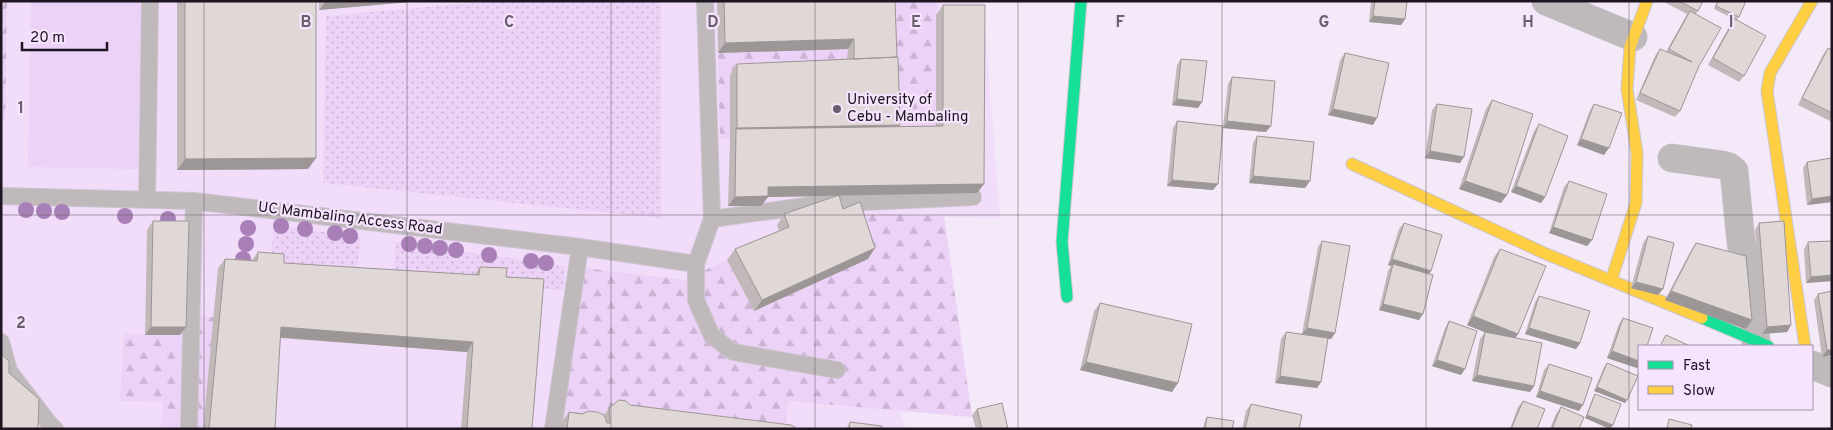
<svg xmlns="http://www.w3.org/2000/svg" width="1833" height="430" viewBox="0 0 1833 430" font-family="Overpass,sans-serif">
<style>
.built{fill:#f1dcf9}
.grass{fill:url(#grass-dots)}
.forest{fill:url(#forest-firs)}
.pitch{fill:#ecd2f7}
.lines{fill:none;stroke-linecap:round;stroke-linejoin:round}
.lane-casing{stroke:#ccc4d0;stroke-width:18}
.street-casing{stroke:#ccc4d0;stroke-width:29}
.fast-casing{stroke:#ccc4d0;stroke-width:13}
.slow-casing{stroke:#ccc4d0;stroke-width:13}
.lane{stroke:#bfb9bb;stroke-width:16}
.street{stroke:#bfb9bb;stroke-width:28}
.fast{stroke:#16e098;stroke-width:11}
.slow{stroke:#ffcf43;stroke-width:11}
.tree{fill:#a880b7}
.wall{fill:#c1b9b9}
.shaded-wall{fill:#9d9696}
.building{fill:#e0d7d7;stroke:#9d9696}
.grid{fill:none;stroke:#695f6c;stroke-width:1;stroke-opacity:0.55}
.poi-dot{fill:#695f6c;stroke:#f6e3fe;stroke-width:2}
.labels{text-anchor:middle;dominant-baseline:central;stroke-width:4.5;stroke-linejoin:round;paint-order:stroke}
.poi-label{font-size:15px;fill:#1e1521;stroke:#f6e3fe;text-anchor:start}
.street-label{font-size:15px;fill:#1e1521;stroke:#f6e3fe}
.grid-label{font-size:16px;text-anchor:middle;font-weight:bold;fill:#695f6c;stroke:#f6e3fe;stroke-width:4.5;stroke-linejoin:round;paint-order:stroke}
</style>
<defs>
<pattern id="grass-dots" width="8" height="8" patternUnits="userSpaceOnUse" patternTransform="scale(1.25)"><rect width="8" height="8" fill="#ecd2f7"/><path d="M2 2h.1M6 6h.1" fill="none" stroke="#cab3d3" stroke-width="1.8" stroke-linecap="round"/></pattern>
<pattern id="forest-firs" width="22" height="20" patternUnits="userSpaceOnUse" patternTransform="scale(1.25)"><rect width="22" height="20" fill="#ecd2f7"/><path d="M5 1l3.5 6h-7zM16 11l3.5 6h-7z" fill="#cab3d3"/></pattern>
</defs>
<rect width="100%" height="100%" fill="#f3e9f8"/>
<path class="built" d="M1 1H983L1000 218 944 217 972 417 900 411 906 429H1Z"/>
<path class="grass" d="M496 1H661V218L323 183 326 16Z
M274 225 361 237 356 277 271 263Z
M396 242 566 266 563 290 392 280Z"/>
<path class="forest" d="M1 1H7L5 120H1Z
M888 1H937L936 135 892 136Z
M848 49 847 70 730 75V139L720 138 718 53Z
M852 213 944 216 972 417 789 401 785 429 601 419 561 423 583 268 684 280 727 260 755 311Z
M181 315 214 317 203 429H161L163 402 120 401 124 334 180 335Z"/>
<path class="pitch" d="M31 1H142L138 169 28 167Z"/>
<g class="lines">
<defs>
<path id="lane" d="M705 1 712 219 696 264V300L712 336 733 352 837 370
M1 196 194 201 580 247 696 264
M147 199 150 1
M712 219 820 204 973 197
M1 342 9 371 48 422 55 429
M189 429 194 201
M553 429 580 247"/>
<path id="street" d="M1546 1 1633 37
M1672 158 1723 165 1729 167 1734 171 1741 242 1756 341
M1812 365 1832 373"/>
<path id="fast" d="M1067 297 1062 242 1081 1
M1702 318 1768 346"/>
<path id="slow" d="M1352 164 1544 253 1702 318
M1611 281 1636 203 1637 153 1627 89 1630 47 1647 1
M1805 346 1767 91 1770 73 1812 1"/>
</defs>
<use href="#lane" class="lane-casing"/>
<use href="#street" class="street-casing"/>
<use href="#fast" class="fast-casing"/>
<use href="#slow" class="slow-casing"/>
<use href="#lane" class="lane"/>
<use href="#street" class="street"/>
<use href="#fast" class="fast"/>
<use href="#slow" class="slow"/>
</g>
<g class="tree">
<circle cx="26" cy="210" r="8"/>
<circle cx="44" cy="211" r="8"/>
<circle cx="62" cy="212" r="8"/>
<circle cx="125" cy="216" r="8"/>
<circle cx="168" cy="219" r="8"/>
<circle cx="281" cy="226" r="8"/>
<circle cx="248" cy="228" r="8"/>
<circle cx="305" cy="229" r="8"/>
<circle cx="335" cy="233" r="8"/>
<circle cx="350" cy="236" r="8"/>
<circle cx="246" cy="244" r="8"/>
<circle cx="409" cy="244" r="8"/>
<circle cx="425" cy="246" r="8"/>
<circle cx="440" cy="248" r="8"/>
<circle cx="456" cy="250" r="8"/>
<circle cx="489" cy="255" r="8"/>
<circle cx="243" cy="259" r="8"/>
<circle cx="531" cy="261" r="8"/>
<circle cx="546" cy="263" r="8"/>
</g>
<path class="wall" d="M177 1H420L319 10V2H316V158L308 169 177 170Z
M717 1H895L900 125 899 126H936V15L943 5 984 184 977 193 839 196 843 209 868 259 754 311 727 260 735 249 779 231 777 225 784 214 837 196 768 197 761 206H728L730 139V75L737 64 847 59 848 49 718 53Z
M1371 1H1407L1405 19 1401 25 1369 22Z
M1662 1H1703L1696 14 1699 66 1680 111 1675 117 1636 100 1655 56 1660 49 1666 52 1687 14Z
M1717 1H1746L1737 20 1744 76 1739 82 1708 65 1730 25 1734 19 1714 9Z
M1828 48 1832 50V122L1798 105 1823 55Z
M1345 53 1373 125 1328 115 1340 60Z
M1181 59 1198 108 1172 105 1177 65Z
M1232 77 1266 132 1223 128 1213 190 1167 186 1173 128 1177 121 1223 126 1228 84Z
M1492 100 1501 203 1459 189 1486 109Z
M1437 104 1460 163 1425 158 1432 110Z
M1594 104 1604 155 1577 145 1590 110Z
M1539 124 1545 197 1541 203 1511 192 1534 131Z
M1257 136 1310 181 1305 188 1249 183 1253 143Z
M1832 158V202L1807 205 1803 168 1807 162Z
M1569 181 1592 240 1587 246 1549 233 1564 187Z
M153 221 186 327 180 335H145L147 230Z
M1404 223 1431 271 1429 274 1419 320 1379 310 1388 271 1391 266 1388 265 1399 229Z
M1759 223 1791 325 1787 332 1762 334 1755 230Z
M1648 236 1663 289 1658 295 1631 288 1643 243Z
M1322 241 1335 333 1331 339H1328L1321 382 1317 388 1275 383 1281 339 1286 332 1302 334 1318 247Z
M1808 242 1832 281 1806 283 1804 249Z
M1696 243 1746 329 1665 300 1690 252Z
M1500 249 1515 338 1534 386 1530 392 1472 381 1480 339 1485 332 1486 333 1467 325 1494 257Z
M258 252 284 263 474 275 480 267 506 277 532 429H461L467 352 280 338 275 429H203L218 268 225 259 252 260Z
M1832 291V355L1822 357 1814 300 1818 294Z
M1539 296 1580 343 1576 349 1525 334 1535 302Z
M1100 303 1172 392 1080 370 1094 311Z
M1623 318 1639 346V365L1637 368 1607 358 1619 324Z
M1449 321 1461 375 1432 366 1445 328Z
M1607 363 1627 400 1625 403 1594 391 1604 367Z
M1549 364 1579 411 1536 397 1544 370Z
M1595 394 1610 429 1585 418 1593 397Z
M1523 401 1537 429H1510L1518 407Z
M1251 404 1299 429H1242L1246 411Z
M630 405 795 429H560L561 423 569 412 604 415 609 408Z
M1561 407 1579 429H1550L1556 414Z
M977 409 1008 429H976L972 415Z
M1207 417 1232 429H1203L1205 420Z
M850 422 882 429H846Z"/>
<path class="shaded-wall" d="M326 1H420L319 10Z
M1373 16 1405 19 1401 25 1369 22Z
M854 39 848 49 718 53 725 43Z
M1177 99 1202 102 1198 108 1172 105Z
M1333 109 1377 118 1373 125 1328 115Z
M1227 121 1271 126 1266 132 1223 128Z
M900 125 892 136 736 129 737 128Z
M1581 139 1609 148 1604 155 1577 145Z
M1430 151 1464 157 1460 163 1425 158Z
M316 158 308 169 177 170 185 159Z
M1253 176 1310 181 1305 188 1249 183Z
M1172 180 1218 184 1213 190 1167 186Z
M1465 181 1507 195 1501 203 1459 189Z
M984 184 977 193 768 197 761 206H728L735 197 768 187Z
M1516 186 1545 197 1541 203 1511 192Z
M1832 196V202L1807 205 1812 199Z
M1553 227 1592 240 1587 246 1549 233Z
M875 248 868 259 754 311 762 300Z
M1392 259 1431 271 1427 277 1393 264 1391 266 1388 265Z
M1832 275V281L1806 283 1811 277Z
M1636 282 1663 289 1658 295 1631 288Z
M1671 291 1752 320 1746 329 1665 300Z
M1383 304 1423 314 1419 320 1379 310Z
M1473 316 1518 334 1512 343 1467 325Z
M1791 325 1787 332 1762 334 1767 327Z
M151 327H186L180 335H145Z
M281 327 473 342 467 352 274 337Z
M1307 328 1335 333 1331 339 1302 334Z
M1529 328 1580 343 1576 349 1525 334Z
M1827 350H1832V355L1822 357Z
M1612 351 1639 361V365L1637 368 1607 358Z
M1437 360 1465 369 1461 375 1432 366Z
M1086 362 1178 383 1172 392 1080 370Z
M1477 375 1534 386 1530 392 1472 381Z
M1280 376 1321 382 1317 388 1275 383Z
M1597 387 1627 400 1625 403 1594 391Z
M1540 391 1583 405 1579 411 1536 397Z
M1587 415 1613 425 1610 429 1585 418Z"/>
<path class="building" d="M185 1H316V158L185 159Z
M724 1H895L897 57 854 59V39L725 43Z
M1375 1H1407L1405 19 1373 16Z
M1679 1H1703L1698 11Z
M1718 1H1746L1739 17 1716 6Z
M943 5H985L984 184 768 187V196L735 197 736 129 943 126Z
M1690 11 1721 28 1699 66 1680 111 1640 93 1660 49 1692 62 1669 49Z
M1735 19 1766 36 1744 76 1713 58Z
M1828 48 1832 50V113L1802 98Z
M1345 53 1389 63 1377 118 1333 109Z
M898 57 900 125 737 128V64Z
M1181 59 1207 61 1202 102 1177 99Z
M1232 77 1275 81 1271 126 1227 121Z
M1492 100 1533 114 1507 195 1465 181Z
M1437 104 1472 109 1464 157 1430 151Z
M1594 104 1622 113 1609 148 1581 139Z
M1177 121 1223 126 1218 184 1172 180Z
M1539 124 1568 136 1545 197 1516 186Z
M1257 136 1314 142 1310 181 1253 176Z
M1832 158V196L1812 199 1807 162Z
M1569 181 1607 194 1592 240 1553 227Z
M839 195 843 209 860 202 875 248 762 300 735 249 789 227 784 214Z
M153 221H189L186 327H151Z
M1784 221 1791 325 1767 327 1759 223Z
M1404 223 1442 235 1431 271 1392 259Z
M1648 236 1674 243 1663 289 1636 282Z
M1322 241 1350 246 1335 333 1307 328Z
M1832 241V275L1811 277 1808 242Z
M1696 243 1746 256 1752 320 1671 291Z
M1500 249 1546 266 1518 334 1473 316Z
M258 252 284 254V263L479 275 480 267 507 268 506 277 544 279 532 429H467L473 342 281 327 275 429H209L225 259 257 261Z
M1393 264 1433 275 1423 314 1383 304Z
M1832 291V350H1827L1818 294Z
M1539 296 1590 311 1580 343 1529 328Z
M1100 303 1192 324 1178 383 1086 362Z
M1623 318 1653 328 1647 346H1639V361L1612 351Z
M1449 321 1477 331 1465 369 1437 360Z
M1286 332 1328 338 1321 382 1280 376Z
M1485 332 1542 343 1534 386 1477 375Z
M1666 335 1690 346H1660Z
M1 354 9 361V373L39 399 38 429H1Z
M1607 363 1638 376 1627 400 1597 387Z
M1549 364 1592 378 1583 405 1540 391Z
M1595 394 1621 404 1613 425 1587 415Z
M619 400 626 401 630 405 791 425 795 427V429H567L569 412 582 414 589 411 597 412 604 415 607 423H610L609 408Z
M1523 401 1545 409 1537 429H1511Z
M1002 403 1008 429H982L977 409Z
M1251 404 1302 415 1299 429H1245Z
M1561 407 1584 417 1579 429H1552Z
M1207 417 1234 421 1232 429H1205Z
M1669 419 1692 425 1691 429H1667Z
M850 422 882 426V429H849Z"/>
<path class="grid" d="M204 1V429M407 1V429M611 1V429M815 1V429M1018 1V429M1222 1V429M1426 1V429M1629 1V429M1 215H1832"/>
<circle class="poi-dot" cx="837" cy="109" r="5"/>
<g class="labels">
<g class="poi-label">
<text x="847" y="100">University of<tspan x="847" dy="17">Cebu - Mambaling</tspan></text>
</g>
<g class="street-label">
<text transform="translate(350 219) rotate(7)">UC Mambaling Access Road</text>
</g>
</g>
<g class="grid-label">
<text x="306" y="27">B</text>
<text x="509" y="27">C</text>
<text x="713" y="27">D</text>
<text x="916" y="27">E</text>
<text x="1120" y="27">F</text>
<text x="1324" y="27">G</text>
<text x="1528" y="27">H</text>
<text x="1731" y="27">I</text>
<text x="21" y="113">1</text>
<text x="21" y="328">2</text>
</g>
<rect width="1833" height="430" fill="none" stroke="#1e1521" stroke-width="5"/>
<rect x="1638" y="345" width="175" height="65" fill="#f6e3fe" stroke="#a091a6"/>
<rect x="1648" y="361" width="25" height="8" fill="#16e098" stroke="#a091a6"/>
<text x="1683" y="370" font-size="15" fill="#1e1521">Fast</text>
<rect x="1648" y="386" width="25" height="8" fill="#ffcf43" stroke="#a091a6"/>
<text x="1683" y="395" font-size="15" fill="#1e1521">Slow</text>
<path d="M22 42v8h85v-8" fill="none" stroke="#1e1521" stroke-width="2.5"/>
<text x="30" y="42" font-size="15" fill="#1e1521" stroke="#f6e3fe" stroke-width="4" paint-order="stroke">20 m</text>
</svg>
